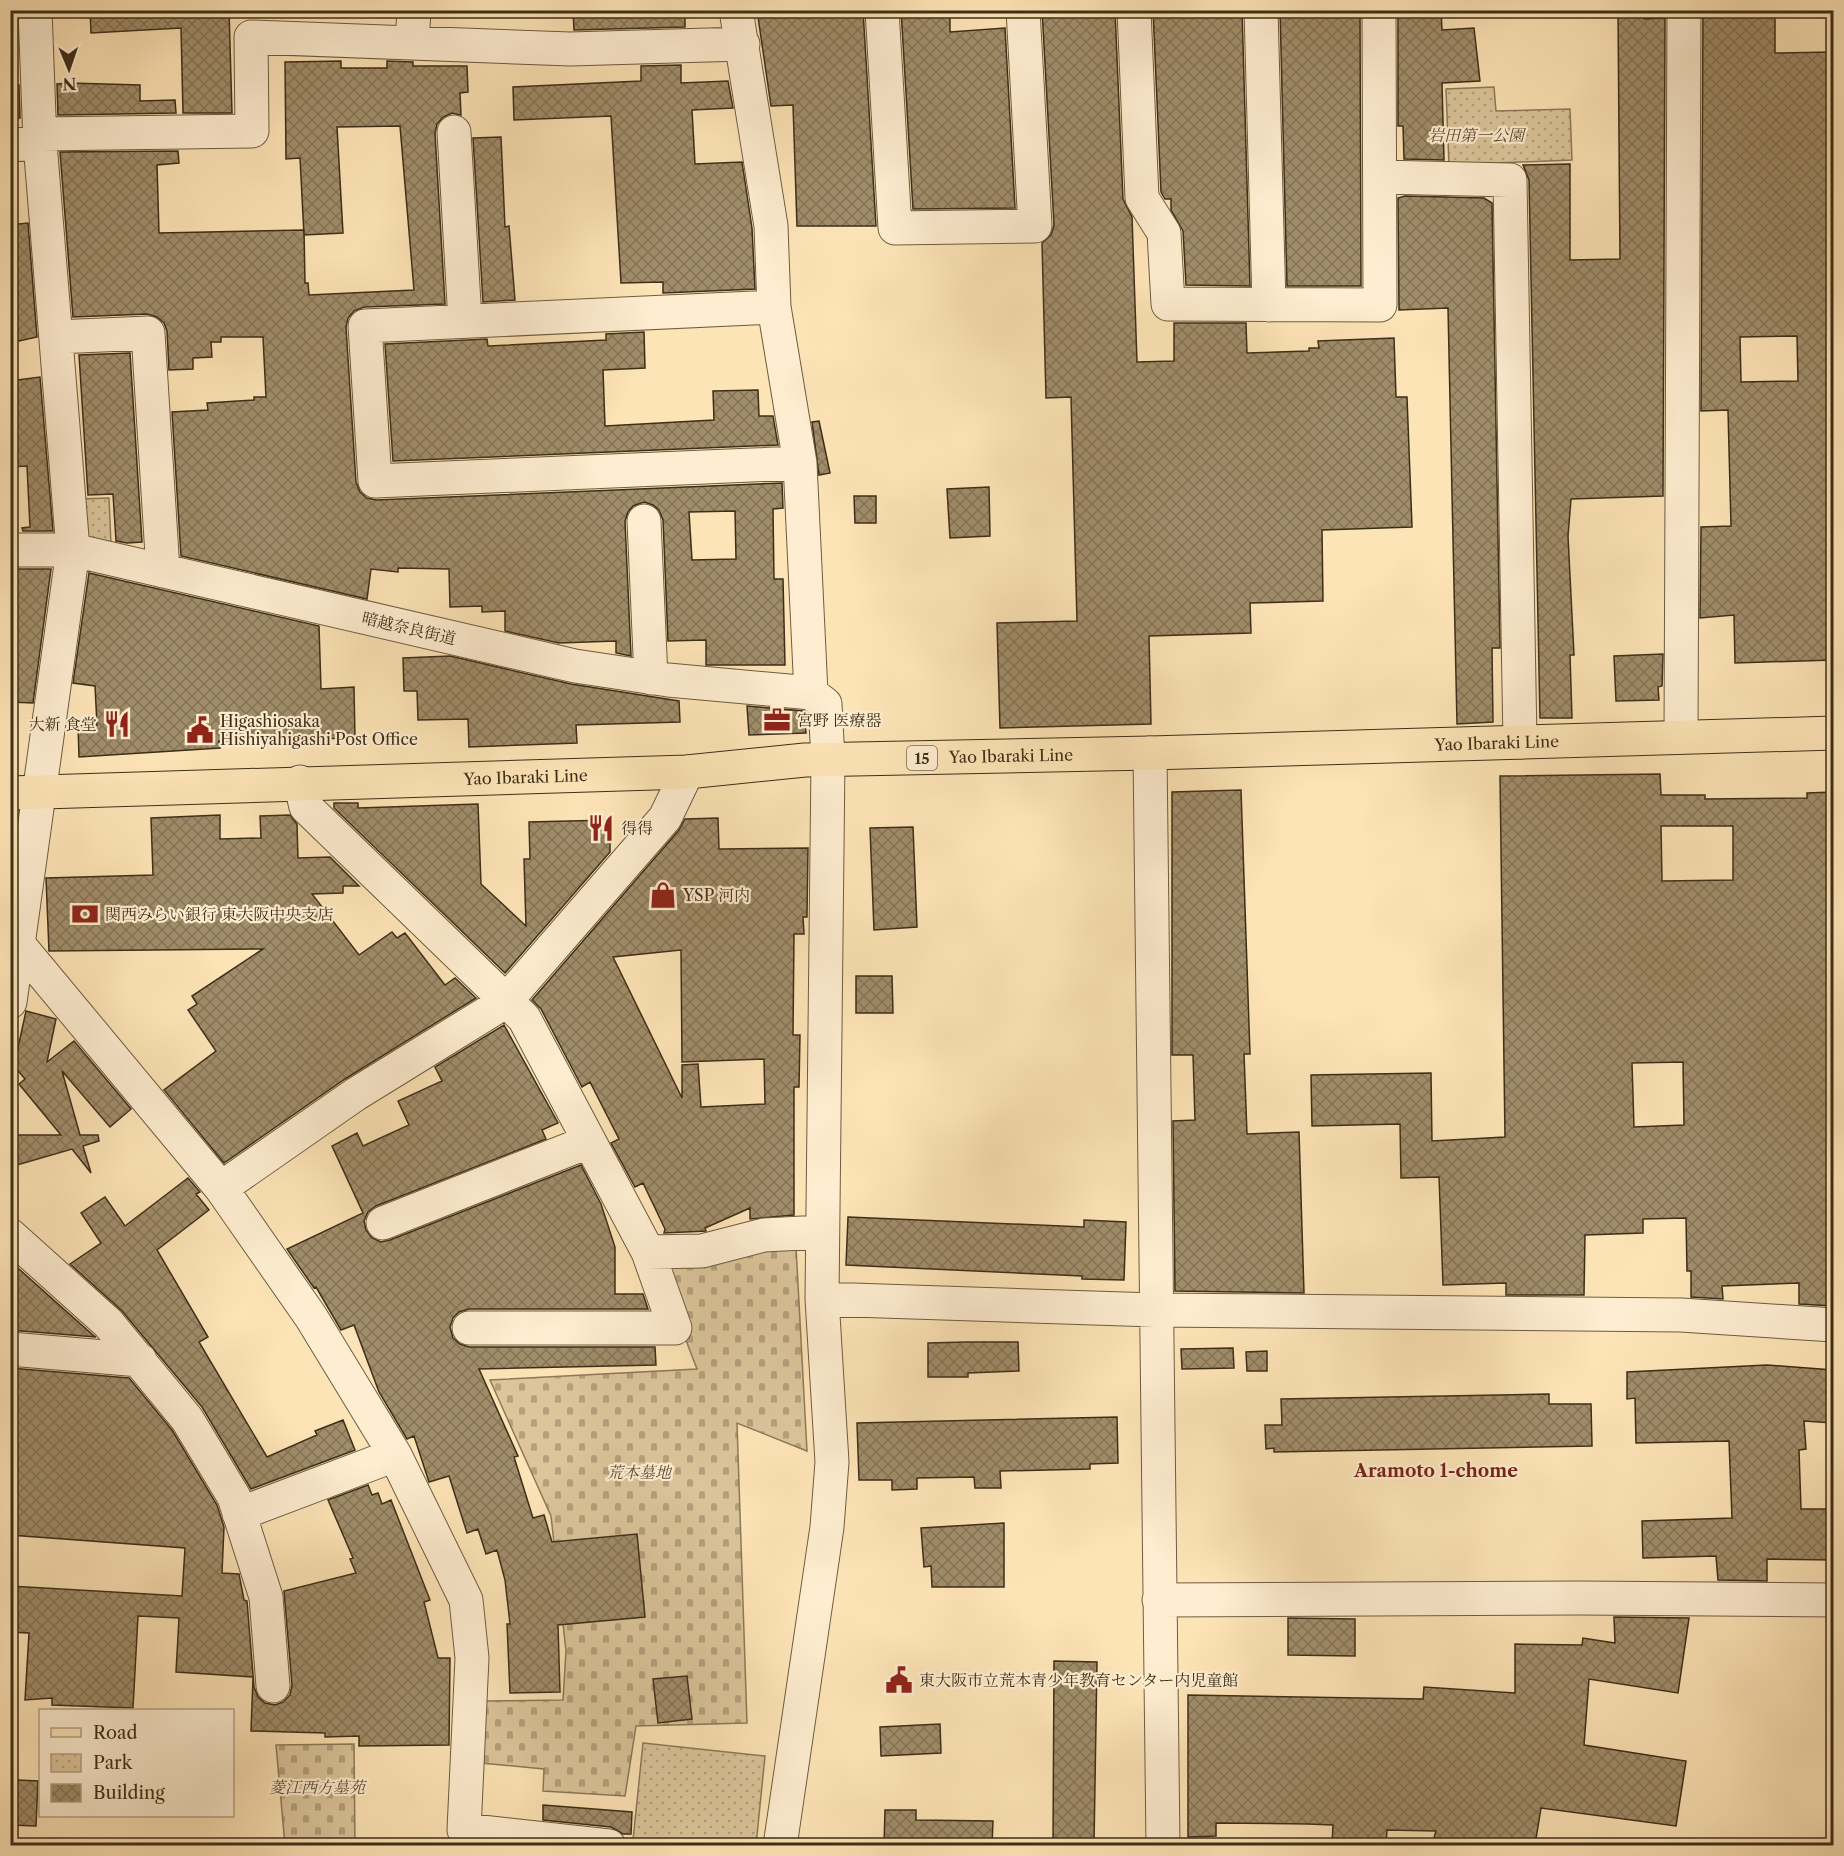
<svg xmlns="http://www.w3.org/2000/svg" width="1844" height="1856" viewBox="0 0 1844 1856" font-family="'Libre Caslon Text','Noto Serif JP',serif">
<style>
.cemetery{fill:url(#cemetery-stones);stroke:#8c7a5a;stroke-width:1.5}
.park{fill:url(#park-dots);stroke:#8c7a5a;stroke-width:1.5}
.building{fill:url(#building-cross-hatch);stroke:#3d2e18;stroke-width:1.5;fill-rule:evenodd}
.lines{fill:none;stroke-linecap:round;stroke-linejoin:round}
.minor-casing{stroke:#6d5c40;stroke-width:35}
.major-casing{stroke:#3d2e18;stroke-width:35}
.minor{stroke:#feedd0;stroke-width:33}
.major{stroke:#fde4b6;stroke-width:33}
.labels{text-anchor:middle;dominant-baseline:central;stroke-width:4.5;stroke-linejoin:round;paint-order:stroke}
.shield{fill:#feedd0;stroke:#77674f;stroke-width:1.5}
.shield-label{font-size:15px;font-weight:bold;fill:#3d2e18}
.park-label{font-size:16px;font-style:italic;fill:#5d4c32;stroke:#feedd0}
.street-label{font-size:16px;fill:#3d2e18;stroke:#feedd0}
.poi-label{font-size:16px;fill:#3d2e18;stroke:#feedd0;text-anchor:start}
.neighbourhood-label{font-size:18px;font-weight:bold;fill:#7a1f14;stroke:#feedd0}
</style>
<defs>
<pattern id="cemetery-stones" width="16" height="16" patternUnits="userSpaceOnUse" patternTransform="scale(1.5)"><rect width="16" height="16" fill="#dcc59b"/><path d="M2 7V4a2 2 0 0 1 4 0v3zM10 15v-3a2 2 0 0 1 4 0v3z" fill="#b4a07d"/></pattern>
<pattern id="park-dots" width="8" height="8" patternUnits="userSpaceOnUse" patternTransform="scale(1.5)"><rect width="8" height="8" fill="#dcc59b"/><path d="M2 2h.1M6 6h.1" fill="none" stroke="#b4a07d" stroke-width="1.8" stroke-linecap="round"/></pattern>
<pattern id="building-cross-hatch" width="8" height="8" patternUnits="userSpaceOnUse" patternTransform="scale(1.5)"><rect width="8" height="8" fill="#a18d6a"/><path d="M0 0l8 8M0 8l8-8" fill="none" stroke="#847456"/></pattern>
</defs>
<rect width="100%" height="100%" fill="#fde4b6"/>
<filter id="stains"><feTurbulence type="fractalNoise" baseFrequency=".00333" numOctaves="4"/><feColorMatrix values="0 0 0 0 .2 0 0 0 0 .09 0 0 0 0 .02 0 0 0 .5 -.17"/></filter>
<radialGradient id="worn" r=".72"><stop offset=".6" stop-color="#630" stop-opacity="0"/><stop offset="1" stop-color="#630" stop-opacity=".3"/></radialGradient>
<path class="cemetery" d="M796 1247 807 1451 737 1423 747 1723 636 1726 625 1796 543 1791 544 1769 481 1763 482 1701 563 1700 566 1651 551 1516 490 1380 697 1369 658 1267Z
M354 1744 355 1845H285L276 1745Z"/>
<path class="park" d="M1494 87 1496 111 1570 109 1572 160 1449 165 1446 89Z
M109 498 111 545 88 539 78 499Z
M643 1743 765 1756 756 1845 679 1846 633 1840Z"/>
<path class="building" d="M90 10H229L232 113H183L181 28 91 33Z
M573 10H685V27L574 30Z
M757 10H863L876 226H797L793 105 771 106Z
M901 10H950V32L1005 28 1015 208 913 209Z
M1042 10H1115L1123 199 1132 217 1137 362 1174 361V323H1246L1247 353 1309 351V348H1319L1318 341 1394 338 1396 397H1407L1412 527 1322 530 1323 601 1250 603 1251 633 1149 636 1151 724 1000 728 997 623 1077 621 1071 397 1046 398 1042 243 1051 235 1054 225Z
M1153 10H1242L1250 286 1186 285 1183 231 1171 210V199H1165L1161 192Z
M1280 10H1360L1361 286H1287Z
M1398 10H1441L1442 30 1474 28 1480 81 1442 83 1444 160 1404 159 1403 126H1398Z
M1618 10H1644V19L1665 18 1663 496 1571 499 1568 536 1574 655H1570L1572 718H1540L1529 180 1523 165 1570 164V260L1620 259Z
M1703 10H1775V53L1833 52V660L1735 663 1734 615 1700 618 1701 527 1731 526 1728 410 1701 411ZM1797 336 1798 381 1741 382 1740 337Z
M341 61V68H387V61L413 62V66H467L468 92 460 93 461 115 452 113 443 117 437 124 435 133 445 304 364 307 354 311 348 318 346 327 356 482 360 492 367 498 376 500 782 483 783 508 773 509 774 579H783L785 665H706V640L668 641 663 520 659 510 653 505 644 502 633 506 628 512 625 521 631 656 616 653V641L559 643 505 631V611L482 612V606L450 607 449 569 398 568V572L371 569 367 599 181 556 172 412 208 410 207 403 254 400V397H266L263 337H221V342H211L212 357 193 358V369L169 370 167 331 164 323 157 317 147 314 73 317 60 152 178 151 179 163 157 165 159 233 304 230 305 283H308L309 295 414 290 400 126 337 127 343 233 304 235 300 158 286 159 285 62ZM735 511 736 559 692 560 689 512Z
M681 65V83L728 81 733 108 692 110 695 164 742 162 752 228 755 289 663 293V282L621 283 611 116 514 120 513 87 641 81V66Z
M69 83 140 85V101L175 100 176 113 58 115 57 84Z
M10 85H19L20 118H10Z
M501 137 505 227 509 226 515 300 483 302 473 138Z
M1405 196 1484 198 1492 203 1500 648H1492L1493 722 1457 724 1448 308 1399 310 1398 198Z
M28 223 37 337 10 343V225Z
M644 332 645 368 603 370 605 426 714 420 713 391 758 390 759 416H773L778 445 393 461 385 344 487 339 488 346 606 340V334Z
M130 353 142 542 127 543 116 541 113 494 88 495 79 355Z
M40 377 53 531H23L22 528 30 527 27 466 10 467V381Z
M819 421 830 473 819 475 812 422Z
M989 487 990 536 950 538 947 489Z
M854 496H876V523H855Z
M15 569H51L33 703 10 702V621Z
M89 573 319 626 321 689 354 687 355 738 219 741 220 748 79 757 78 726 97 725 95 686 73 683Z
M1663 654 1662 686 1658 687 1659 700 1616 701 1614 656Z
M450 656 571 684 679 701 680 722 576 725 577 743 469 747 468 719 418 720 417 691H404L403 658Z
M747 706 804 711 806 733 749 735Z
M1660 774 1661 795H1705V799L1807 798V793L1833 792V1306L1799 1304V1283L1722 1286 1723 1299 1691 1297V1271H1687L1686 1218 1643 1219V1233L1585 1235 1584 1295H1506V1283L1443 1285 1439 1177 1401 1178 1400 1124 1312 1126 1311 1075 1431 1073 1432 1141 1505 1137 1500 776ZM1661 826H1733V880L1662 881ZM1683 1062 1684 1125 1634 1127 1632 1063Z
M1241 790 1250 1054H1244L1247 1134 1299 1132 1304 1293 1175 1291 1173 1121 1195 1120 1193 1055H1172V792Z
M334 803H358V808L478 804 481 884 526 926 524 859H530L529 822 610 820V852L505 973 334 808Z
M220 815V839L261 838 260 816 290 815 297 824 298 858 330 857 359 886H343V893L312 894 359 955 392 932 397 938 405 933 445 985 455 978 476 998 345 1079 224 1163 164 1090 216 1051 188 1010 197 1004 192 996 263 949 49 951 46 878 153 875 151 818Z
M718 818 719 849 808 848 807 917H803L804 934H794L793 1035H800L799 1087H794V1215L750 1219V1208L705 1228 706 1231 664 1233 665 1229 643 1183 635 1187 611 1143 619 1139 590 1082 582 1087 541 1009 532 1000 679 830 685 819ZM681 950 682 1062 764 1059 765 1104 701 1107 698 1064 682 1065V1098L613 957Z
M913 827 917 927 874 930 870 828Z
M856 976H892L893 1013H856Z
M26 1011 56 1019 47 1062 74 1041 131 1109 110 1127 62 1071 80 1135H98L99 1141 83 1146 91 1173 72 1149 10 1167V1135H61L19 1084 25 1079 14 1066Z
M504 1025 558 1123 542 1130 546 1139 376 1206 368 1212 364 1221 366 1230 372 1238 381 1242 390 1240 581 1165 601 1204 615 1247V1294H643L648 1309H469L459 1312 453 1318 450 1327 453 1338 460 1344 469 1347H655L656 1365 479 1369 518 1456 514 1457 533 1518 544 1515 552 1542 637 1534 645 1617 558 1625 560 1692 510 1693 507 1624H510L505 1580 497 1550 486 1554 478 1529 467 1533 449 1476 429 1482 414 1436 407 1439 379 1392 354 1325 341 1330 316 1287 314 1288 287 1249 363 1213 332 1146 357 1133 363 1146 409 1125 398 1101 442 1081 435 1067Z
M188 1178 200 1192 196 1194 209 1210 157 1250 208 1337 199 1342 267 1457 317 1435 315 1431 343 1420 355 1450 251 1489 202 1407 122 1311 70 1264 101 1243 81 1213 105 1197 125 1226Z
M848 1217 1084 1227V1220L1126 1222 1124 1280 1082 1279V1276L846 1265Z
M10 1261 94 1336 96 1337 10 1330Z
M967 1342H1018L1019 1371 968 1373V1377H928V1343Z
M1233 1348 1234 1368 1182 1369 1181 1349Z
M1267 1351V1371H1247L1246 1352Z
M1767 1365 1833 1370V1423L1804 1421 1806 1449 1799 1450 1801 1509H1833V1560L1767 1559V1581L1718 1580 1716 1556 1643 1558 1642 1521 1732 1518 1729 1441 1636 1443 1635 1398 1627 1399V1372Z
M10 1368 129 1378 172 1430 217 1505 224 1527 222 1573 239 1574 244 1600 247 1601 254 1687 258 1697 265 1703 275 1705 283 1702 290 1695 292 1685 284 1591 356 1573 350 1559 353 1558 328 1500 368 1485 372 1495 378 1493 382 1504 391 1500 430 1600 424 1602 438 1658H450L449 1745 359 1746V1736L325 1737V1733L251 1731 253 1677 176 1672 179 1618 138 1616 133 1708 52 1705V1698L25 1700 29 1633 10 1632V1586L182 1596 185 1548 10 1535Z
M1549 1394V1404H1591L1592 1446 1274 1452V1448L1266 1449 1265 1425H1282L1281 1399Z
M1117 1417 1118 1463 1090 1464V1469L1000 1471 1001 1488H975L974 1477 917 1478V1489L892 1490V1480H859L857 1423Z
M1004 1523V1587H932L931 1566 924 1567 921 1528Z
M1614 1617 1689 1618 1678 1693 1589 1679 1584 1745 1686 1761 1676 1826 1541 1808 1535 1845H1432L1436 1831 1387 1830 1386 1845H1332L1333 1825 1308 1824 1216 1823V1836L1188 1837V1695L1423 1699 1424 1687 1515 1693V1644L1582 1645 1583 1638 1615 1643Z
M1288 1618 1355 1619V1656L1288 1655Z
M1054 1661 1097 1662 1094 1845H1053Z
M687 1676 692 1719 658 1723 653 1679Z
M940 1724 941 1753 881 1756 880 1727Z
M17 1780 38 1781 36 1826 10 1825V1791H16Z
M543 1805 632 1812 631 1834H623L611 1827 543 1820Z
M885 1810H916V1820L993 1821 992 1845H884Z"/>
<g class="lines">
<defs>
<path id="minor" d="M736 10 771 226 774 307 800 463 811 693 825 704 828 759 822 1299 832 1462 827 1527 780 1846
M882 10 895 228 1035 226 1023 10
M1134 10 1142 198 1164 233 1168 304 1380 305 1379 10
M1261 10 1269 305
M412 43 414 10
M454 132 465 321
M40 134 252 131 251 37 570 49 743 44
M10 145 40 143
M1380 177 1510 180 1520 742
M774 307 365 326 375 481 800 463
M56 337 148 333 163 571
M644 521 651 678
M10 550H73L575 666 668 680 811 693
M1681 737 1684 10
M1150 753 1163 1846
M300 782 306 807 524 1018 648 1252 702 1251 764 1235 822 1232
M19 945 221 1188 311 1317 395 1455 466 1600 472 1658 464 1830 609 1846
M10 1002 73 550 40 143 35 10
M221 1188 356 1094 505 1002 665 818 687 772
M383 1223 588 1142
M10 1235 108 1323 187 1419 234 1497 266 1597 273 1686
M822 1299 1155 1310 1681 1315 1834 1325
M469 1328H675L648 1252
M10 1349 140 1360
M239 1514 395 1455
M1159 1600 1579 1598 1834 1600"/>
<g id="major">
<path id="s1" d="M10 793 687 772 805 760 1150 753 1834 733"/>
</g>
</defs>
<use href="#minor" class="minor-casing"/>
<use href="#major" class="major-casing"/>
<use href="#minor" class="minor"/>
<use href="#major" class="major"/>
</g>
<defs>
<symbol id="office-bare" viewBox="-9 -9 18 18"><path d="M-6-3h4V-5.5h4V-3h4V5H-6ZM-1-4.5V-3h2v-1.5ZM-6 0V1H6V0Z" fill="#8f2418" stroke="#feedd0" stroke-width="2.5" paint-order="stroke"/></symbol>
<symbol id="restaurant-bare" viewBox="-9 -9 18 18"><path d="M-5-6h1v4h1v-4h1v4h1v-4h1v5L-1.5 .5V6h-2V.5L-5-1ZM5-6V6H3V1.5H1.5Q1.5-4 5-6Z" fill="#8f2418" stroke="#feedd0" stroke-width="2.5" paint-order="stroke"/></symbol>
<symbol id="civic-bare" viewBox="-9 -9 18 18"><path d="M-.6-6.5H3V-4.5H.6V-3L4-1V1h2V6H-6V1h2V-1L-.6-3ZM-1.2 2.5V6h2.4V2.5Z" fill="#8f2418" stroke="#feedd0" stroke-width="2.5" paint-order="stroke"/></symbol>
<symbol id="shop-bare" viewBox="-9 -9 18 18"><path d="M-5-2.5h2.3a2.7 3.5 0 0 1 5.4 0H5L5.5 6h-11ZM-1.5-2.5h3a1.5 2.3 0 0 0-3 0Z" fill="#8f2418" stroke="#feedd0" stroke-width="2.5" paint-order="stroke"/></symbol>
<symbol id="bank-bare" viewBox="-9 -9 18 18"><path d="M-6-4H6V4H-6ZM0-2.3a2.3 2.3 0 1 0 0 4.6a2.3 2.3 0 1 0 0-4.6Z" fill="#8f2418" stroke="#feedd0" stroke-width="2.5" paint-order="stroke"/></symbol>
</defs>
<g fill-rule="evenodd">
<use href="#office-bare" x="758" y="701" width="38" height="38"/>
<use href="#restaurant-bare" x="98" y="705" width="38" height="38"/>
<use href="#civic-bare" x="181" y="711" width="38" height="38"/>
<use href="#restaurant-bare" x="582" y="809" width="38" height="38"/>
<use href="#shop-bare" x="644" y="876" width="38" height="38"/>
<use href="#bank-bare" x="66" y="895" width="38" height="38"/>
<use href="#civic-bare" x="880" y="1661" width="38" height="38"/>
</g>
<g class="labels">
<rect class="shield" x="907" y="746" width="30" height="24" rx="4.5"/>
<g class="shield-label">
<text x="922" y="758">15</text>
</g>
<g class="park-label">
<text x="1476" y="135">岩田第一公園</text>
<text x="639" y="1472">荒本墓地</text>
<text x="317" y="1787">菱江西方墓苑</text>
</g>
<g class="street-label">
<text transform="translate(409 628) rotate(13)">暗越奈良街道</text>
<text stroke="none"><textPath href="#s1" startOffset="1488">Yao Ibaraki Line</textPath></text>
<text stroke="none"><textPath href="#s1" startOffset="1002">Yao Ibaraki Line</textPath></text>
<text stroke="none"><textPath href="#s1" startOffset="516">Yao Ibaraki Line</textPath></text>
</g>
<g class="poi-label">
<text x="797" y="720">宮野 医療器</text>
<text x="220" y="721">Higashiosaka<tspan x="220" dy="18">Hishiyahigashi Post Office</tspan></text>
<text x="97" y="724" text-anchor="end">大新 食堂</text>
<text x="621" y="828">得得</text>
<text x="683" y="895">YSP 河内</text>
<text x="105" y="914">関西みらい銀行 東大阪中央支店</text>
<text x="919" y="1680">東大阪市立荒本青少年教育センター内児童館</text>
</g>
<g class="neighbourhood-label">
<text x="1436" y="1471">Aramoto 1-chome</text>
</g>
</g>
<rect width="1844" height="1856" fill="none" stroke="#fde4b6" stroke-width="36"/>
<rect x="12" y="12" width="1820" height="1832" fill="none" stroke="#3d2e18" stroke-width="3"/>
<rect x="18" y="18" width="1808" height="1820" fill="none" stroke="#3d2e18" stroke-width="1.5"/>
<rect x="39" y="1709" width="195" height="108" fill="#feedd0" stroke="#b1a186" stroke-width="1.5"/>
<rect x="51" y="1728" width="30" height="9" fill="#fde4b6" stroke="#b1a186" stroke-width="1.5"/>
<text x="93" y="1739" font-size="18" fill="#3d2e18">Road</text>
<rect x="51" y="1754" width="30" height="18" fill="url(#park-dots)" stroke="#b1a186" stroke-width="1.5"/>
<text x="93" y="1769" font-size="18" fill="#3d2e18">Park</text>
<rect x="51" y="1784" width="30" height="18" fill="url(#building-cross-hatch)" stroke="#b1a186" stroke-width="1.5"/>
<text x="93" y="1799" font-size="18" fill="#3d2e18">Building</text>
<g transform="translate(69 69) rotate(178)" stroke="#feedd0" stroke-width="4.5" paint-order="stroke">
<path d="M0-4.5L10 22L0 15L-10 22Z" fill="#3d2e18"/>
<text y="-9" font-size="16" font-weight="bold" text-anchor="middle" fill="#3d2e18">N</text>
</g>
<rect width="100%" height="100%" filter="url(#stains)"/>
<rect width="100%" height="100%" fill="url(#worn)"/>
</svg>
